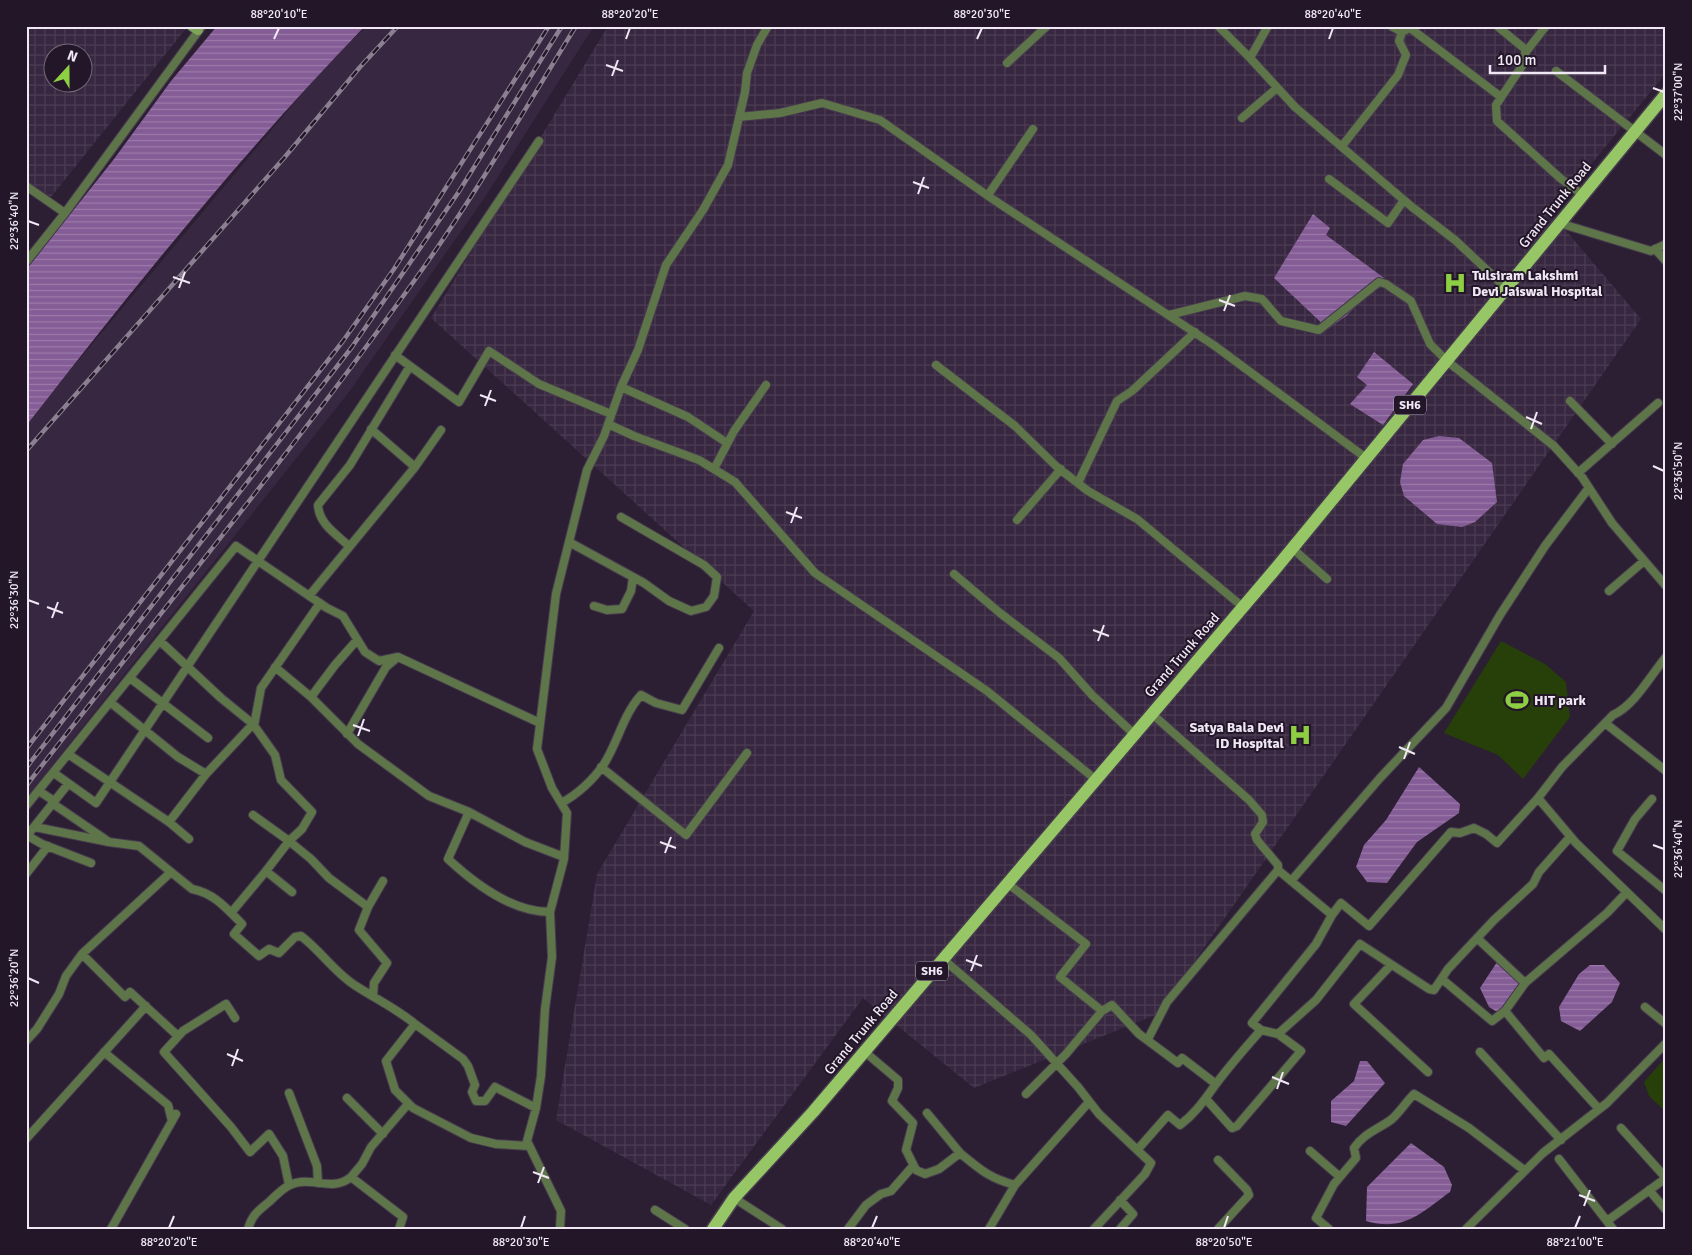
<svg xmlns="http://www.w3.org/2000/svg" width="1692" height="1255" viewBox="0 0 1692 1255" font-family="Signika,sans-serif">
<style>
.built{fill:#382740}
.industrial{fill:url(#industrial-grid);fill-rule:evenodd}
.grass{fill:#273f09}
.water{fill:url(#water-rules)}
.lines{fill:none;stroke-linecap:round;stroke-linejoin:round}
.street-casing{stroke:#473b4e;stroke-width:10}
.secondary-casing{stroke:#473b4e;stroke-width:12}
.primary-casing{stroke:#473b4e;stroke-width:15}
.street{stroke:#5e7549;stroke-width:8}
.secondary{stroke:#7ea35a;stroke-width:10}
.primary{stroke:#97c667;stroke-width:12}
.rail-casing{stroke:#8b8091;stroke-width:4.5}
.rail{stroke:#221628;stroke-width:2.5;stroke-dasharray:8;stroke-linecap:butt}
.ticks{fill:none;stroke:#f0e8f5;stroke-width:2}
.labels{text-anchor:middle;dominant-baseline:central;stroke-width:4;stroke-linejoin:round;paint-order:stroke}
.shield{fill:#221628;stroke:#b2a9b8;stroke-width:1}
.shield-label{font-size:12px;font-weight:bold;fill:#f0e8f5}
.street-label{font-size:14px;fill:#f0e8f5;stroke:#221628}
.poi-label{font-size:14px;font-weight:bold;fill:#f0e8f5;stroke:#221628;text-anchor:start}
.neatline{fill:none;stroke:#f0e8f5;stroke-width:2}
.ticks-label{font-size:12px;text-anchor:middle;fill:#f0e8f5}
</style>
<defs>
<pattern id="industrial-grid" width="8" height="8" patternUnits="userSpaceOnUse" patternTransform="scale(1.25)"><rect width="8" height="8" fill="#382740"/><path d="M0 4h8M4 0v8" fill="none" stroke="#4b3c53"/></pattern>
<pattern id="water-rules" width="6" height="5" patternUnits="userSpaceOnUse" patternTransform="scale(1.25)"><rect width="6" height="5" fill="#845c96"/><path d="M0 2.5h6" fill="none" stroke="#9c7baa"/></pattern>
</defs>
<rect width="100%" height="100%" fill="#2c1f33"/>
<path class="built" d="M367 26H594L487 194 349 392 26 798V426L46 399 331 59Z"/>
<path class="industrial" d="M26 26H188L51 197 26 182ZM52 52H82V82H52Z
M608 26H1666V73L1551 213 1641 319 1158 1014 974 1088 863 998 711 1205 556 1120 597 874 754 611 431 318Z"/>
<path class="grass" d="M1501 641 1545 664 1566 682 1570 717 1523 779 1498 755 1444 733Z
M1666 1057V1112L1649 1096 1644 1082Z"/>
<path class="water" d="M217 26H365C243 152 133 288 26 426V270L114 159 171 81Z
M1313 214 1330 228 1326 235 1384 278 1346 316 1328 329 1274 278Z
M1374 352 1413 384 1383 425 1350 404 1367 385 1357 377Z
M1439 436 1459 438 1492 463 1497 502 1475 522 1462 527 1437 524 1404 496 1400 482 1403 464 1423 440Z
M1419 767 1460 804 1459 813 1417 842 1387 883 1367 882 1356 867 1364 845 1386 820Z
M1499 959 1522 975 1525 988 1502 1015 1489 1007 1480 988Z
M1590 965H1604L1620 983 1612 1002 1580 1031 1561 1021 1559 1007 1579 974Z
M1360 1061H1367L1385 1083 1346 1126 1331 1122V1101L1354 1081Z
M1411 1143 1444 1167 1452 1185 1450 1192C1421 1213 1404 1232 1366 1221L1367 1187Z"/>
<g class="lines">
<defs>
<path id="street" d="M1218 26 1250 58 1295 107 1412 207 1455 240 1506 288
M1391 26 1402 32 1406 30
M1412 26 1410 28 1501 97
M1497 26 1526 50 1524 63 1496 105 1497 121 1560 178 1583 195
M1525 53 1546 26
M1250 58 1268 26
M1007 63 1047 26
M1556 71 1666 155
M739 117 780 113 822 103 880 120 991 198 1215 346 1366 458
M1242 118 1277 88
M1342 146 1398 75 1406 55 1399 41 1402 32
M1329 179 1388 223 1404 200
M26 186 65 213
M988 195 1033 129
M1559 223 1651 251 1666 244
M1655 249 1666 261
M26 262 65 213 202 26
M1169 315 1245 296 1262 299 1281 321 1319 330 1379 282 1386 284 1411 301 1430 344 1447 361 1554 446 1582 477 1612 523 1666 586
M395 355 459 402 489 351 539 384 611 414
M936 365 1015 426 1057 467 1088 491 1137 519 1243 607
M621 387 688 417 727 443
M1570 401 1612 444
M608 424 634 436 699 460 735 482 815 573 987 691 1095 779
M371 429 415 467
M714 469 734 431 766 385
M1578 473 1658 403
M1078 483 1117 401 1132 391 1195 332
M1017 520 1061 469
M569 542 644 583 669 601 691 611 706 607 714 596 717 577 704 565 621 517
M349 546C336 534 319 524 318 505L350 465 410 366
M1292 548 1327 579
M954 574 1000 613 1059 658 1092 695 1134 734
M1609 591 1644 561
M309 596 415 467 441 430
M594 606 607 610 622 609 631 591 633 577
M160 641 221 698 253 724 275 755 281 780 312 812 302 829 289 841 253 815
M1666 657C1650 676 1635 705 1613 715L1562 767 1538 798 1576 843 1666 930
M275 667 311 697 358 744 429 796 469 812 525 842 564 857
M130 678 208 738
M311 697 335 665 357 640
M110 702 178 757 206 774
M1151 713 1249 800 1262 815 1263 822 1255 834 1257 840 1278 865V870L1332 915 1341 903 1369 926 1451 832 1460 833 1474 828 1486 834 1497 843 1538 798
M1605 723 1666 771
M254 726 261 688 320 603
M347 734 386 667 398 657 540 723
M68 754 169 822 189 839
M601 767 686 835 747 753
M54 773 96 803 539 141
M39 791 54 801
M1652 799 1635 819 1617 851 1666 891
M561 803C577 795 594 779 604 764 618 742 623 715 641 695L656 703 682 710 719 648
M26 806 236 546 327 608 343 616 365 652 379 661 398 657
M469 812 448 859C475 884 512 912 550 912
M169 822 206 774 253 724
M35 827 109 842 52 803
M28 836 42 844 91 863
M26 837 68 784
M109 842 139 846 192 889C214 893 227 909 242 924L234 934 259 956 269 949 279 953 295 937 301 936C321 951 335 973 356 986 376 999 397 1009 415 1024
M266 871 289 841 311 859 329 878 368 907 359 930 387 963 374 983 373 996
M26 874 48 846
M1291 881 1380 778 1446 708 1500 615 1545 546 1588 489
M1007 883 1086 944 1060 977 1102 1011
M368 907 383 881
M231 913 266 871 292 892
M1477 938 1525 983
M82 954 170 873
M943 959 1031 1035 1078 1087 1099 1114 1151 1163 1145 1174 1094 1229
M1391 965 1354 1004 1428 1072
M1442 979 1492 1021 1505 1011 1544 1058 1549 1054 1599 1109
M1645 1007 1666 1024
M1505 1011 1525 983 1607 913 1626 893
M235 1018 226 1004 183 1031 164 1052 231 1127 250 1152 269 1134 283 1156 289 1185
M1278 1034 1316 1000 1360 944 1429 989 1434 990 1448 969 1494 920 1533 884 1539 872 1570 837
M1148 1039 1167 1002 1278 870
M26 1041 37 1029 59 994 66 976 82 954 125 997 130 992 178 1036
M104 1052 168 1105 172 1121
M865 1052 898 1080V1088L892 1101 913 1123 906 1150 916 1170 925 1174 939 1169 960 1153C981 1170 989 1178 1015 1185L1089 1102
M1480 1052 1561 1140
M289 1093 317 1166 318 1183
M1026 1094 1066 1054 1102 1011 1112 1005 1139 1034 1178 1063 1182 1058 1216 1084
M347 1098 383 1134
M1206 1099 1232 1128 1237 1126 1301 1051 1278 1034 1261 1030 1252 1023 1316 944 1332 915
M927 1113 960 1153
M26 1139 146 1006
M529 1146 496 1144 471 1138 413 1108 395 1090 386 1061 415 1024 463 1059 468 1066 475 1085 472 1092 476 1101H485L495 1087 536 1108
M1138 1149 1168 1115 1180 1125C1196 1113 1205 1099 1216 1084 1230 1065 1246 1047 1261 1030
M1310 1151 1340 1177
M1559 1159 1613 1229
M351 1177 362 1164 371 1147 408 1104
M1649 1190 1666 1210
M734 1198 782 1229
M655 1210 685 1229
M1607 1221 1666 1178 1621 1128
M111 1229 176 1114
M248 1229C252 1215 258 1211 269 1202 275 1196 283 1188 290 1185 311 1175 332 1193 351 1177L403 1217 399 1229
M560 1229 561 1211 527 1141 536 1108 541 1076 545 1009 552 957 550 912 564 859 567 813 552 788 537 749 556 594 587 470 604 436 621 387 638 350 666 265 703 210 728 165 745 92 747 73 757 45 768 26
M848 1229 866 1205 881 1194 891 1191 913 1166
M989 1229 1015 1185
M1120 1229 1133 1214 1120 1200
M1218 1229 1249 1195 1247 1190 1218 1160
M1329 1229 1316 1218 1334 1184 1356 1158 1354 1148C1364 1133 1379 1129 1392 1119 1400 1112 1406 1102 1414 1094L1469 1128 1524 1170
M1466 1229 1543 1153 1607 1103 1666 1043"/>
<path id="secondary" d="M192 26 198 30"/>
<path id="primary" d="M713 1229 734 1198 813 1112 1272 573 1666 94"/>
</defs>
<use href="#street" class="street-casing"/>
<use href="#secondary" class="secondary-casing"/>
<use href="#primary" class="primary-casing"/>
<use href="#street" class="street"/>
<use href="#secondary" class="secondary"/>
<use href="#primary" class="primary"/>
<defs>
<path id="rail" d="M26 451 284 158 360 67 398 26
M26 749 343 341 394 269 549 26
M26 768 352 347 458 193 562 26
M26 786C156 618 291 453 414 281 473 199 523 112 576 26"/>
</defs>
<use href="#rail" class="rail-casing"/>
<use href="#rail" class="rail"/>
</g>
<path class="ticks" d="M274 39 279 28M626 39 630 28M977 39 982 28M1329 39 1333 28M606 65 623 71M612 76 618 60M1653 88 1664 92M913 182 929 188M918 194 924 177M28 221 39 225M173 277 190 283M179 288 185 272M1219 300 1235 306M1224 311 1230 295M480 395 496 401M485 406 491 390M1526 417 1542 424M1531 429 1537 412M1653 466 1664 471M786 512 802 518M791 523 797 507M28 600 39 604M47 607 63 613M52 618 58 602M1093 630 1109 636M1098 641 1104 625M353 725 370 731M358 736 364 719M1399 747 1415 754M1404 759 1410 742M660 842 676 848M1653 845 1664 849M665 853 671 837M966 960 982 966M971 971 977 955M28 978 39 983M227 1054 243 1061M232 1066 238 1049M1272 1077 1289 1084M1277 1089 1283 1072M533 1172 549 1178M538 1183 544 1167M1579 1195 1595 1201M1584 1206 1590 1190M169 1228 174 1216M521 1228 525 1216M872 1228 877 1216M1224 1228 1228 1216M1575 1228 1580 1216"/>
<defs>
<symbol id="hospital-bare" viewBox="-9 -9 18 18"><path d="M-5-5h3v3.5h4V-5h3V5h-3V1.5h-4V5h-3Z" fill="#8ece43" stroke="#221628" stroke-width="2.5" paint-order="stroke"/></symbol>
<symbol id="stadium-bare" viewBox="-9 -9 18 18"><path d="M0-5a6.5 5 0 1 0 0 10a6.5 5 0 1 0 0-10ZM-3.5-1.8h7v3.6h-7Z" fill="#8ece43" stroke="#221628" stroke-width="2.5" paint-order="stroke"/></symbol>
</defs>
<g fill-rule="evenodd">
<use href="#hospital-bare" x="1439" y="267" width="32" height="32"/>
<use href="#stadium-bare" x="1501" y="684" width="32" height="32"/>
<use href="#hospital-bare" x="1284" y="719" width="32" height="32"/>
</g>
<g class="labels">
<g class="shield">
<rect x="1394" y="395.5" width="32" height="19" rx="4"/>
<rect x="916" y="961.5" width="32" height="19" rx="4"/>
</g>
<g class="shield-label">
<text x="1410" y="405">SH6</text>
<text x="932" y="971">SH6</text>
</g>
<g class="street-label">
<text transform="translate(1555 205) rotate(-51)">Grand Trunk Road</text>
<text transform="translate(1182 655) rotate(-49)">Grand Trunk Road</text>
<text transform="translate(861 1032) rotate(-50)">Grand Trunk Road</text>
</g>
<g class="poi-label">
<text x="1472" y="275">Tulsiram Lakshmi<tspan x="1472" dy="16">Devi Jaiswal Hospital</tspan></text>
<text x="1534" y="700">HIT park</text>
<text x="1284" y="727" text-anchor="end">Satya Bala Devi<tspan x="1284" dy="16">ID Hospital</tspan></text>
</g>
</g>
<rect width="1692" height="1255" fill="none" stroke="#221628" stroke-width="55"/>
<g transform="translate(68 68) rotate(21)"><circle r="24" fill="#221628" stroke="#746a7a"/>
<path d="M0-4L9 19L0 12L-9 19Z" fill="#8ece43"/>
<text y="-8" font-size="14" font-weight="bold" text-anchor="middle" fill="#f0e8f5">N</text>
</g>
<path d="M1490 65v8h115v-8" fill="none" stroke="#f0e8f5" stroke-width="2.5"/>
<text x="1497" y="65" font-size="15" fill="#f0e8f5" stroke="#221628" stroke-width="4" paint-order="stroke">100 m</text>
<rect x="28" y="28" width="1636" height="1200" class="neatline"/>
<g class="ticks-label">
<text x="279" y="18">88°20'10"E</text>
<text x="630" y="18">88°20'20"E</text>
<text x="982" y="18">88°20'30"E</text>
<text x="1333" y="18">88°20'40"E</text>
<text transform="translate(1678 92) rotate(-90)" y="4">22°37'00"N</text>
<text transform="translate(14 221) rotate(-90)" y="4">22°36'40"N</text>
<text transform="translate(1678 471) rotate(-90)" y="4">22°36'50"N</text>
<text transform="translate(14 600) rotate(-90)" y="4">22°36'30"N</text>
<text transform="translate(1678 849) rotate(-90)" y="4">22°36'40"N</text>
<text transform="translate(14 978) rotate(-90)" y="4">22°36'20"N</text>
<text x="169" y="1246">88°20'20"E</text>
<text x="521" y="1246">88°20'30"E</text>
<text x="872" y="1246">88°20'40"E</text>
<text x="1224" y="1246">88°20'50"E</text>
<text x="1575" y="1246">88°21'00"E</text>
</g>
</svg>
